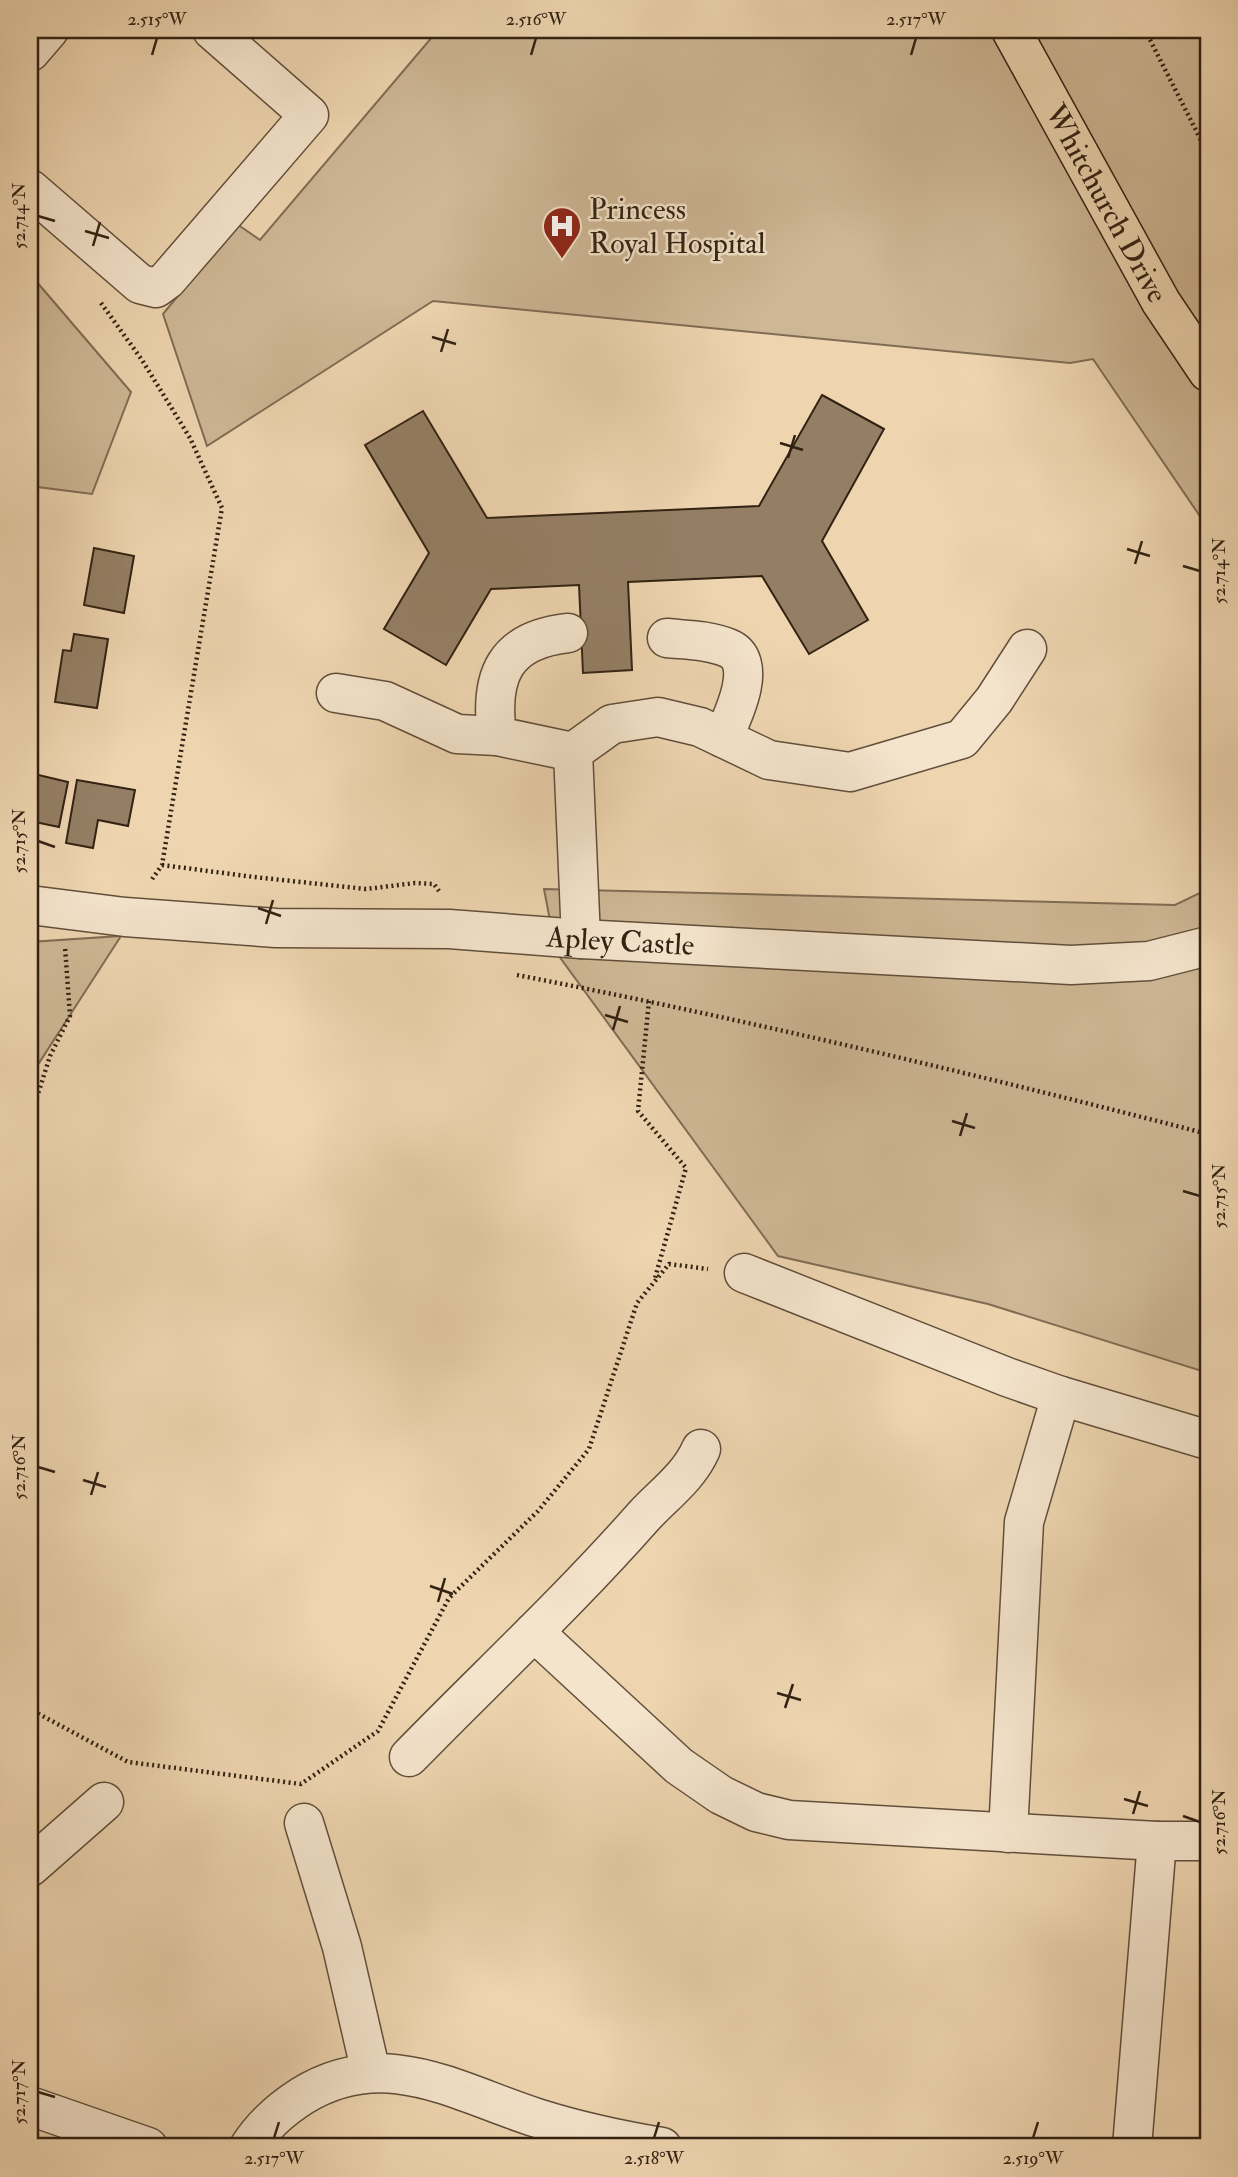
<svg xmlns="http://www.w3.org/2000/svg" width="1238" height="2177" viewBox="0 0 1238 2177" font-family="'IM FELL Double Pica',serif">
<style>
.green{fill:#ceb795;stroke:#806c54;stroke-width:2}
.building{fill:#947f65;stroke:#322213;stroke-width:2}
.lines{fill:none;stroke-linecap:round;stroke-linejoin:round}
.minor-casing{stroke:#614f3a;stroke-width:41}
.major-casing{stroke:#322213;stroke-width:41}
.path{stroke:#322213;stroke-width:4.5;stroke-dasharray:2 3.5;stroke-linecap:butt}
.minor{stroke:#f4e4cc;stroke-width:38}
.major{stroke:#eed5b0;stroke-width:38}
.ticks{fill:none;stroke:#322213;stroke-width:2.5}
.labels{text-anchor:middle;dominant-baseline:central;stroke-width:5;stroke-linejoin:round;paint-order:stroke}
.street-label{font-size:30px;fill:#322213;stroke:#f4e4cc}
.poi-label{font-size:30px;fill:#322213;stroke:#f4e4cc;text-anchor:start}
.neatline{fill:none;stroke:#322213;stroke-width:2.5}
.ticks-label{font-size:18px;text-anchor:middle;fill:#322213}
</style>
<rect width="100%" height="100%" fill="#eed5b0"/>
<filter id="stains"><feTurbulence type="fractalNoise" baseFrequency=".00286" numOctaves="4"/><feColorMatrix values="0 0 0 0 .2 0 0 0 0 .09 0 0 0 0 .02 0 0 0 .5 -.17"/></filter>
<radialGradient id="worn" r=".72"><stop offset=".6" stop-color="#630" stop-opacity="0"/><stop offset="1" stop-color="#630" stop-opacity=".3"/></radialGradient>
<path class="green" d="M438 30H1208V528L1093 359 1070 363 433 301 207 446 163 314 237 224 260 240Z
M30 274 131 392 92 494 30 486Z
M544 889 1175 905 1208 889V1373L988 1304 778 1256 556 952Z
M121 936 30 1077V942Z"/>
<path class="building" d="M822 395 884 429 822 541 868 620 809 654 762 576 628 582 632 670 583 673 579 585 491 589 446 665 384 629 429 553 365 445 423 411 487 518 759 506Z
M94 548 134 556 124 613 84 605Z
M74 634 108 639 97 708 55 702 63 650 71 651Z
M30 773 68 782 59 827 30 821Z
M77 780 135 790 128 826 98 820 93 848 66 843Z"/>
<g class="lines">
<defs>
<g id="minor">
<path d="M30 52 49 30"/>
<path d="M30 189 140 284 156 288 167 280 309 115 212 30"/>
<path d="M667 638C687 640 709 640 728 648 760 661 733 716 723 738"/>
<path d="M336 693 385 701 457 734 497 736 573 752"/>
<path d="M497 736C489 676 504 640 568 633"/>
<path id="s1" d="M30 905 125 917 276 928 449 929 581 939 1071 965 1149 961 1208 946"/>
<path d="M581 939 573 752 612 724 658 717 700 727 769 760 850 772 962 739 994 700 1027 649"/>
<path d="M744 1273 1007 1377 1061 1396 1208 1440"/>
<path d="M534 1632 679 1766 721 1795 756 1812 789 1820 1157 1841H1208"/>
<path d="M409 1757C487 1677 569 1601 643 1517 663 1495 689 1477 701 1449"/>
<path d="M304 1823 342 1947 371 2073"/>
<path d="M1008 1833 1024 1522 1061 1396"/>
<path d="M30 1867 104 1802"/>
<path d="M30 2106 148 2147"/>
<path d="M249 2147C263 2125 280 2110 302 2096 385 2045 456 2092 537 2118 578 2131 620 2140 662 2147"/>
<path d="M1132 2147 1157 1841"/>
</g>
<g id="major">
<path id="s2" d="M1011 30 1161 302 1208 372"/>
</g>
</defs>
<use href="#minor" class="minor-casing"/>
<use href="#major" class="major-casing"/>
<path class="path" d="M1145 30 1208 154
M101 303 142 360 190 438 222 508 162 865 150 882
M162 865 254 877 366 889 415 883 434 884 439 891
M517 975C749 1020 979 1075 1208 1134
M649 1001 638 1111 686 1168 655 1278
M30 1119 50 1056 70 1016 65 947
M30 1706 39 1714 128 1762 301 1784 378 1731 449 1598 538 1511 589 1449 637 1303 669 1264 708 1269"/>
<use href="#minor" class="minor"/>
<use href="#major" class="major"/>
</g>
<path class="ticks" d="M152 55 157 38M531 55 536 38M911 55 916 38M38 216 55 221M85 231 109 238M93 246 100 222M432 337 456 344M441 352 448 329M780 443 803 450M788 458 795 435M1127 549 1150 556M1135 564 1142 541M1183 566 1200 571M38 841 55 847M258 908 281 916M266 924 273 900M605 1015 628 1022M613 1030 620 1006M952 1121 975 1128M960 1136 967 1113M1183 1191 1200 1196M38 1467 55 1472M83 1480 106 1487M91 1495 98 1472M430 1586 453 1594M438 1602 445 1578M777 1693 801 1700M785 1708 793 1684M1124 1799 1148 1806M1133 1814 1140 1791M1183 1816 1200 1822M38 2092 55 2097M274 2138 279 2122M654 2138 659 2122M1033 2138 1038 2122"/>
<defs>
<symbol id="hospital-pin" viewBox="-11 -11 22 30"><path d="M0 17L-7.5 6A9.5 9.5 0 1 1 7.5 6Z" fill="#8f2418" stroke="#f4e4cc"/><path d="M-5-5h3v3.5h4V-5h3V5h-3V1.5h-4V5h-3Z" fill="#fff"/></symbol>
</defs>
<g fill-rule="evenodd">
<use href="#hospital-pin" x="540" y="204" width="44" height="60"/>
</g>
<g class="labels">
<g class="street-label">
<text stroke="none"><textPath href="#s2" startOffset="198">Whitchurch Drive</textPath></text>
<text stroke="none"><textPath href="#s1" startOffset="592">Apley Castle</textPath></text>
</g>
<g class="poi-label">
<text x="589" y="209">Princess<tspan x="589" dy="34">Royal Hospital</tspan></text>
</g>
</g>
<rect width="1238" height="2177" fill="none" stroke="#eed5b0" stroke-width="77"/>
<rect x="38" y="38" width="1162" height="2100" class="neatline"/>
<g class="ticks-label">
<text x="157" y="25">2.515°W</text>
<text x="536" y="25">2.516°W</text>
<text x="916" y="25">2.517°W</text>
<text transform="translate(19 216) rotate(-90)" y="6">52.714°N</text>
<text transform="translate(1219 571) rotate(-90)" y="6">52.714°N</text>
<text transform="translate(19 841) rotate(-90)" y="6">52.715°N</text>
<text transform="translate(1219 1196) rotate(-90)" y="6">52.715°N</text>
<text transform="translate(19 1467) rotate(-90)" y="6">52.716°N</text>
<text transform="translate(1219 1822) rotate(-90)" y="6">52.716°N</text>
<text transform="translate(19 2092) rotate(-90)" y="6">52.717°N</text>
<text x="274" y="2164">2.517°W</text>
<text x="654" y="2164">2.518°W</text>
<text x="1033" y="2164">2.519°W</text>
</g>
<rect width="100%" height="100%" filter="url(#stains)"/>
<rect width="100%" height="100%" fill="url(#worn)"/>
</svg>
